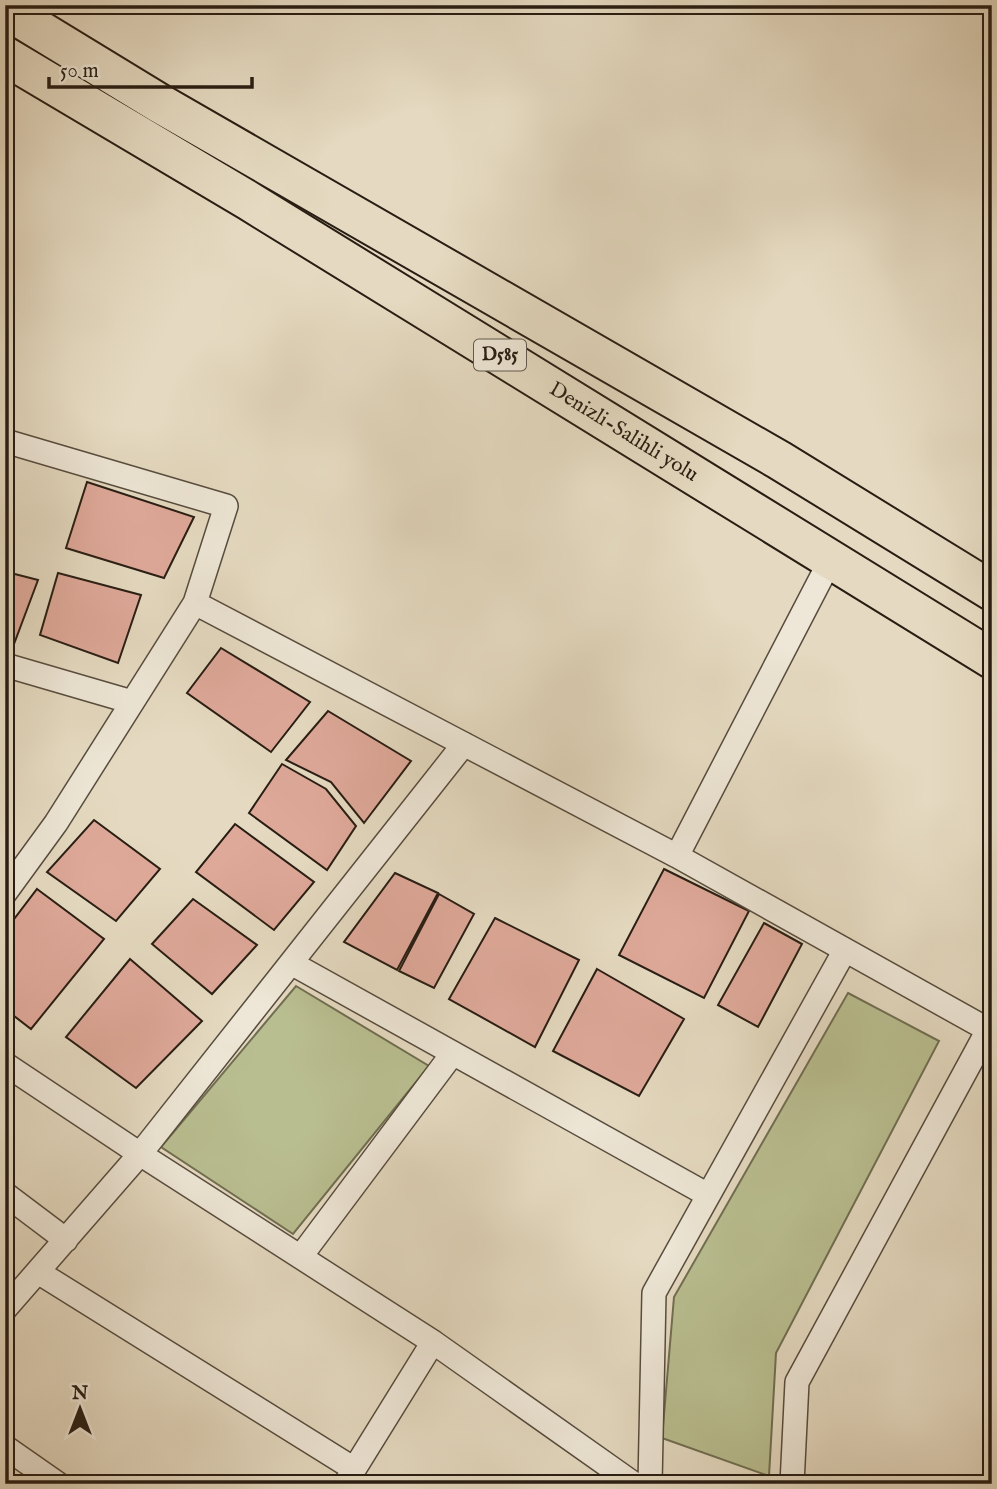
<svg xmlns="http://www.w3.org/2000/svg" width="997" height="1489" viewBox="0 0 997 1489" font-family="'IM FELL English',serif">
<style>
.green{fill:#b9be90;stroke:#706e52;stroke-width:2}
.building{fill:#dfa99a;stroke:#281d13;stroke-width:2}
.lines{fill:none;stroke-linecap:round;stroke-linejoin:round}
.minor-casing{stroke:#574c3e;stroke-width:26}
.trunk-casing{stroke:#281d13;stroke-width:42}
.minor{stroke:#eee7d7;stroke-width:23}
.trunk{stroke:#e5dac1;stroke-width:38}
.labels{text-anchor:middle;dominant-baseline:central;stroke-width:6;stroke-linejoin:round;paint-order:stroke}
.shield{fill:#eee7d7;stroke:#635a4e;stroke-width:2}
.shield-label{font-size:19px;font-weight:bold;fill:#281d13}
.street-label{font-size:21px;fill:#281d13;stroke:#eee7d7}
</style>
<rect width="100%" height="100%" fill="#e5dac1"/>
<filter id="stains"><feTurbulence type="fractalNoise" baseFrequency=".00286" numOctaves="4"/><feColorMatrix values="0 0 0 0 .2 0 0 0 0 .09 0 0 0 0 .02 0 0 0 .5 -.17"/></filter>
<radialGradient id="worn" r=".72"><stop offset=".6" stop-color="#630" stop-opacity="0"/><stop offset="1" stop-color="#630" stop-opacity=".3"/></radialGradient>
<path class="green" d="M296 986 429 1066 293 1234 161 1147Z
M848 993 939 1041 776 1353 769 1476 662 1438 674 1297Z"/>
<path class="building" d="M87 482 194 517 164 578 66 548Z
M7 572 38 580 14 644 5 641V577Z
M58 573 141 595 118 663 40 635Z
M221 648 310 702 271 752 187 693Z
M328 711 411 761 364 823 331 782 286 760Z
M282 764 326 789 356 826 327 870 249 813Z
M94 820 160 869 116 921 47 872Z
M235 824 314 882 274 930 196 872Z
M664 869 749 911 704 998 619 955Z
M395 873 438 893 397 970 344 942Z
M37 889 104 939 31 1029 5 1009V931Z
M439 894 474 914 434 988 399 971Z
M193 899 257 945 212 994 152 944Z
M495 918 579 960 535 1047 449 999Z
M764 923 802 944 758 1027 718 1005Z
M130 959 202 1021 136 1088 66 1037Z
M597 969 684 1019 639 1096 553 1051Z"/>
<g class="lines">
<defs>
<path id="minor" d="M5 441 226 506 195 603
M5 665 132 702
M677 856 831 559
M5 893 56 823 195 603 677 856 992 1032
M291 963 708 1195
M5 1064 140 1154 433 1342 345 1484
M5 1194 66 1240
M301 1256 453 1053
M38 1272 354 1469
M5 1309 140 1154 464 744
M433 1342 634 1484
M5 1447 58 1484
M650 1484 654 1293 845 950
M792 1484 797 1382 988 1030"/>
<g id="trunk">
<path d="M5 9 159 103 779 460 992 591"/>
<path id="s1" d="M5 56 249 201 992 659"/>
</g>
</defs>
<use href="#minor" class="minor-casing"/>
<use href="#trunk" class="trunk-casing"/>
<use href="#minor" class="minor"/>
<use href="#trunk" class="trunk"/>
</g>
<g class="labels">
<rect class="shield" x="474" y="339.5" width="52" height="31" rx="5"/>
<g class="shield-label">
<text x="500" y="355">D585</text>
</g>
<g class="street-label">
<text stroke="none"><textPath href="#s1" startOffset="724">Denizli-Salihli yolu</textPath></text>
</g>
</g>
<rect width="997" height="1489" fill="none" stroke="#e5dac1" stroke-width="28"/>
<rect x="7" y="7" width="983" height="1475" fill="none" stroke="#281d13" stroke-width="3.5"/>
<rect x="14" y="14" width="969" height="1461" fill="none" stroke="#281d13" stroke-width="2"/>
<g transform="translate(80 1409)" stroke="#eee7d7" stroke-width="5" paint-order="stroke">
<path d="M0-5L12 26L0 18L-12 26Z" fill="#281d13"/>
<text y="-10" font-size="19" font-weight="bold" text-anchor="middle" fill="#281d13">N</text>
</g>
<path d="M49 77v10h203v-10" fill="none" stroke="#281d13" stroke-width="3.5"/>
<text x="60" y="77" font-size="21" fill="#281d13" stroke="#eee7d7" stroke-width="5" paint-order="stroke">50 m</text>
<rect width="100%" height="100%" filter="url(#stains)"/>
<rect width="100%" height="100%" fill="url(#worn)"/>
</svg>
